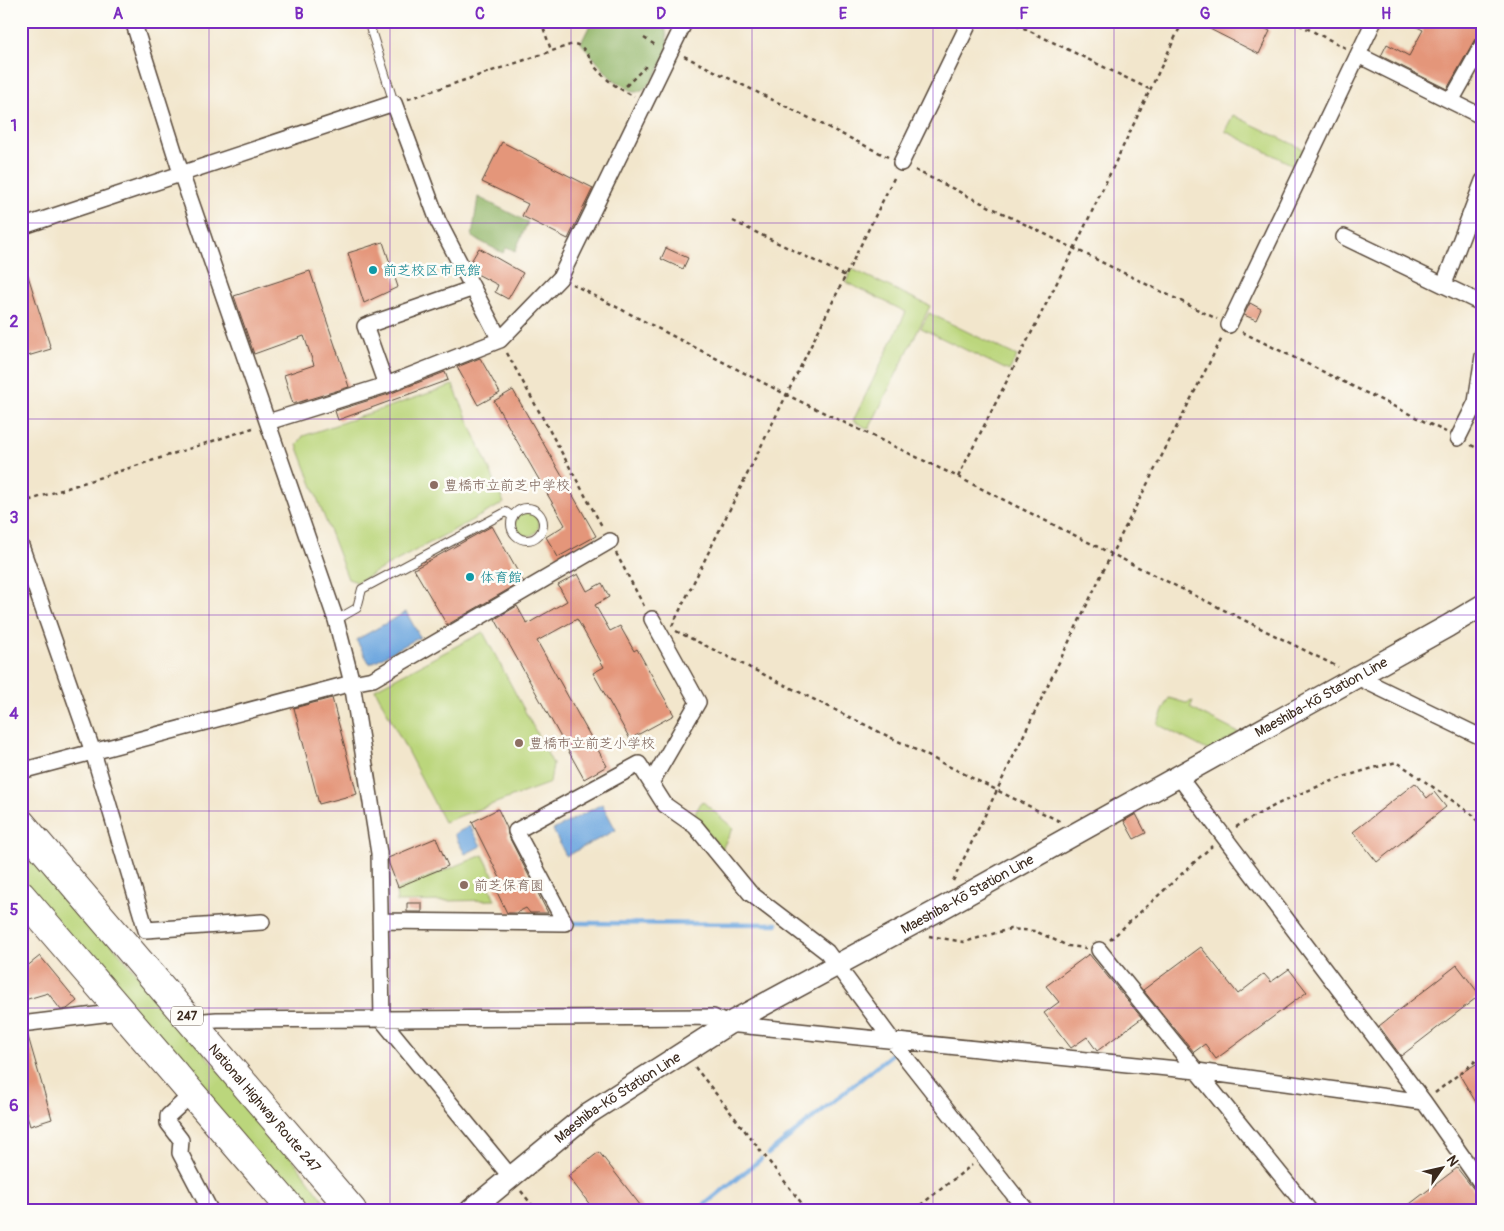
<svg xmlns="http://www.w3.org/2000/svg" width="1504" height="1231" viewBox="0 0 1504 1231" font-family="Pangolin,'Klee One',sans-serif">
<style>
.green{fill:#bbd67c;stroke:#7b804d}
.forest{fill:#94b76c;stroke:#687045}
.water{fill:#70a8df;stroke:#56697e}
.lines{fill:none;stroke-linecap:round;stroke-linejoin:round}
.stream{stroke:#70a8df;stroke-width:4.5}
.building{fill:#e4967a}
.lane-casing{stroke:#564638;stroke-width:10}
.street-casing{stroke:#564638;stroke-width:18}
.secondary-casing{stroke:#564638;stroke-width:24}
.highway-casing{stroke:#564638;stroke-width:30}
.path{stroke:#564638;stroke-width:2.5;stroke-dasharray:4 4;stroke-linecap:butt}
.lane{stroke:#fff;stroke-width:8}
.street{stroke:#fff;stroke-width:15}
.secondary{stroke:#fff;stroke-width:21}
.highway{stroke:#fff;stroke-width:28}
.grid{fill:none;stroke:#7b2cbf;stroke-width:1;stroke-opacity:0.55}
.culture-dot{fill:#0f9aa8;stroke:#fdfcf7;stroke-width:2}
.education-dot{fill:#8d6e63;stroke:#fdfcf7;stroke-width:2}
.labels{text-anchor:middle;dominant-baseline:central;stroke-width:5;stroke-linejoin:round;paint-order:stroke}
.shield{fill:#fdfcf7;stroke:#75695f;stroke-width:1}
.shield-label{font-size:12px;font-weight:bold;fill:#3b2a1e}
.culture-label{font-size:14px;fill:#0d838f;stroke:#fdfcf7;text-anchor:start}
.education-label{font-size:14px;fill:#785e54;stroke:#fdfcf7;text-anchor:start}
.street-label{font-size:14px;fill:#3b2a1e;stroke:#fdfcf7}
.neatline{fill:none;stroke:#7b2cbf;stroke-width:2}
.grid-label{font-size:16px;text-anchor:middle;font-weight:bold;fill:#7b2cbf}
</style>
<rect width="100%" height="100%" fill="#fdfcf7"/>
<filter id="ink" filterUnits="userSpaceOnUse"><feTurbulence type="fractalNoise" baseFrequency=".02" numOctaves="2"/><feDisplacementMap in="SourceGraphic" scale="10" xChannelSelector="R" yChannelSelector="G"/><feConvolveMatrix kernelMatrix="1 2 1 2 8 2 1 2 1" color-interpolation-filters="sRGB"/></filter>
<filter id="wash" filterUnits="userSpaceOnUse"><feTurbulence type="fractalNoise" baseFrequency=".0096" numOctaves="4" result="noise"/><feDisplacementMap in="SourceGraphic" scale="20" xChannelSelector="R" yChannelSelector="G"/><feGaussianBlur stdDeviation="1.12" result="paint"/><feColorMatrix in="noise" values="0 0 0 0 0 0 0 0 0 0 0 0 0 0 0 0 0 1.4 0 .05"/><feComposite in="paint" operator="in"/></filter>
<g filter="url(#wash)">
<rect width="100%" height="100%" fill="#f2e6cc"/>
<path class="green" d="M1233 115 1307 151 1299 168 1225 131Z
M852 269 930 306 869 429 853 421 906 312 846 282Z
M929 313 1017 356 1009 371 921 328Z
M453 385 504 503 357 582 348 579 297 445 303 436Z
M515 524a12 12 0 1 1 24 0a12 12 0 1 1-24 0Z
M483 632 553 764 550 783 444 822 375 689Z
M1169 698 1186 703 1193 701 1190 708 1239 733 1209 751 1157 724Z
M702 801 733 828 722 849 693 817Z
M21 837 286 1150 331 1210H302L21 883Z
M483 855 494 877 487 881 495 900 397 902 396 890Z"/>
<path class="forest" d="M592 21H664C665 29 669 42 667 50 664 62 648 94 634 92L611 78 581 43Z
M478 197 528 222 515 251 507 247 503 253 472 237Z"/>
<path class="water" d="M406 612 420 637 370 664 356 640Z
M602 804 616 830 566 856 553 830Z
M470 826 481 846 465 854 454 834Z"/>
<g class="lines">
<path class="stream" d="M568 923 777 924
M768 1154 892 1054
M698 1210 761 1159"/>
</g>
<g id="blocks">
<path class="building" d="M1194 21H1250L1270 31 1259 54Z
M1405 21H1483V30L1480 35 1475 39 1447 89 1381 56 1387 44 1409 56 1423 30Z
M502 142 593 188 568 239 522 216 528 204 482 182Z
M383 242 398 287 364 303 348 253Z
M479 248 523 273 508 299 495 292 498 285 475 273 470 263Z
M666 248 688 258 683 269 661 259Z
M24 263 51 349 21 358V264Z
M310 271 349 387 293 404 284 375 314 365 304 336 254 354 234 296Z
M1250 303 1261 309 1256 320 1244 315Z
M480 358 500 393 478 405 457 367Z
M445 372 448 380 338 420 335 411 389 394Z
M513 390 596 536 558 557 546 537 565 525 494 401Z
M492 526 523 581 447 625 414 569Z
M578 574 587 591 602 583 609 597 595 605 610 631 620 626 634 651 637 649 674 715 630 739 593 673 604 667 577 619 537 641 607 766 584 779 495 619 517 606 527 624 567 601 558 585Z
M332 698 357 794 319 804 294 708Z
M1415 783 1427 798 1434 792 1446 807 1377 862 1353 832Z
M498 809 507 828 508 835 548 913H530L526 908 516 913H507L495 888 503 884 472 822Z
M1136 814 1146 833 1134 839 1124 821Z
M436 838 448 866 398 887 389 864 388 858Z
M407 903H422V912H407Z
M1201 947 1238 994 1264 974 1271 982 1289 969 1307 992 1216 1059 1205 1044 1194 1052 1143 990Z
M1089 954 1142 1018 1097 1051 1087 1037 1071 1048 1044 1013 1059 1002 1046 986Z
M40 956 77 1001 67 1009 61 1010 48 993 21 1001V971Z
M1457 965 1480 995 1401 1056 1379 1026Z
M21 1033H27L52 1119 30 1126 21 1096Z
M1478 1063 1483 1070V1114L1459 1074Z
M599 1152 644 1210H594L568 1176Z
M1457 1168 1483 1201V1210H1402Z"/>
</g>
</g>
<g filter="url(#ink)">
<use href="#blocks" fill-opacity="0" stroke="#564638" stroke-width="1"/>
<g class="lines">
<defs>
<path id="lane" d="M368 21 394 103
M511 524a16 16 0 1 1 32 0a16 16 0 1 1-32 0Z
M336 620 357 608 362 589 506 512 513 517"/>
<path id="street" d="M133 21 181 173 336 620 352 683 379 853 382 1020 510 1176
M1358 55 1483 117
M1451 101 1483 44
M901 163 970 21
M21 227 394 103 438 221 500 340
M1344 237 1483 304
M1444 284 1483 181
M1229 325 1374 21
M386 385 365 326 471 289
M268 422 386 385 500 340 560 278 685 21
M1458 438 1476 402 1483 356
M21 546 93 752 146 930 262 922
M1357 677 1483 738
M21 771 352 683 373 679 610 541
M1179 777 1424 1102 1483 1186
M651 783 698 702 652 619
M381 921 565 923 516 831 639 764 665 805 695 826 750 893 827 952 892 1040 1026 1210
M1099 950 1309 1210
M192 1022 217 1020 713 1017 728 1024 1197 1071 1424 1102
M21 1024 120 1012
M191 1095 168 1116V1123L181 1140 180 1153 210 1210"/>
<g id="secondary">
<path id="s1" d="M471 1210 589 1113 728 1024 946 906 1448 626 1483 605"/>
</g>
<g id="highway">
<path id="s2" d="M21 823 352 1210"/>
<path d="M21 895 292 1210"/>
</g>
</defs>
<use href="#lane" class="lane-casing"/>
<use href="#street" class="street-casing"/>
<use href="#secondary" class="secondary-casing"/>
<use href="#highway" class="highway-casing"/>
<path class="path" d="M541 21 551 50
M1009 21 1149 89
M1292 21 1346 48
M644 38 657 46
M684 56 888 157
M626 86 646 66
M408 99 573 44C586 45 589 59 596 68 606 80 620 90 634 96
M915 170 1217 319
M733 221 846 276
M572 284 787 395 958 477 1338 667
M1242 332 1446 432
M507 353 603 528
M1471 445 1483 451
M958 477 1074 249 1183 21
M21 503 253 428
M616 553 645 608
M672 626 895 176
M676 631 1061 822
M1236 827C1285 797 1341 775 1397 762L1473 815 1483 828
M953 881 1111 555 1222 338
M929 936 964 942 1010 929 1035 931 1068 946 1086 948
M1110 940 1212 846
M695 1067 807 1210
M1435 1093 1483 1055
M521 1191 536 1210
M914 1210 972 1165"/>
<use href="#lane" class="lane"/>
<use href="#street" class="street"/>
<use href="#secondary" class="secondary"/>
<use href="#highway" class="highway"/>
</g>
</g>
<path class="grid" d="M209 21V1210M390 21V1210M571 21V1210M752 21V1210M933 21V1210M1114 21V1210M1295 21V1210M21 223H1483M21 419H1483M21 615H1483M21 811H1483M21 1008H1483"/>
<g class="culture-dot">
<circle cx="373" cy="270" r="5"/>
<circle cx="470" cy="577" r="5"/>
</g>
<g class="education-dot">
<circle cx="434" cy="485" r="5"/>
<circle cx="519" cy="743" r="5"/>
<circle cx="464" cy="885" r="5"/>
</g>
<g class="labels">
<rect class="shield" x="171" y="1006.5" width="32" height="19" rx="4"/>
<g class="shield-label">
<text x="187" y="1016">247</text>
</g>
<g class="culture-label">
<text x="383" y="270">前芝校区市民館</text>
<text x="480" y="577">体育館</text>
</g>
<g class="education-label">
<text x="444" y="485">豊橋市立前芝中学校</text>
<text x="529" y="743">豊橋市立前芝小学校</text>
<text x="474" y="885">前芝保育園</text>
</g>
<g class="street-label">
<text stroke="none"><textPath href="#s1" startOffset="995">Maeshiba-Kō Station Line</textPath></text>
<text stroke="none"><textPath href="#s1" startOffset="590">Maeshiba-Kō Station Line</textPath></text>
<text stroke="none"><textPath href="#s1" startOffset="185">Maeshiba-Kō Station Line</textPath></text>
<text stroke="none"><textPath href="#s2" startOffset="375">National Highway Route 247</textPath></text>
</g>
</g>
<rect width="1504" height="1231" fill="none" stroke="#fdfcf7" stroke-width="55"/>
<g transform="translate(1442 1168) rotate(56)" stroke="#fdfcf7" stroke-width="4" paint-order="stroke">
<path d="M0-4L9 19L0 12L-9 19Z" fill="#3b2a1e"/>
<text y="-8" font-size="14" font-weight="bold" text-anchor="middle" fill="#3b2a1e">N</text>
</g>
<rect x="28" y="28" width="1448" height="1176" class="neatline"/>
<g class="grid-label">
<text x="118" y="19">A</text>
<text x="299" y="19">B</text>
<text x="480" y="19">C</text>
<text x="661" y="19">D</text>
<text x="843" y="19">E</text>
<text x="1024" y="19">F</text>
<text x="1205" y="19">G</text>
<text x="1386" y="19">H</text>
<text x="14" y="131">1</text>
<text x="14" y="327">2</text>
<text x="14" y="523">3</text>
<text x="14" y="719">4</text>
<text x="14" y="915">5</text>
<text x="14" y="1111">6</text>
</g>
</svg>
